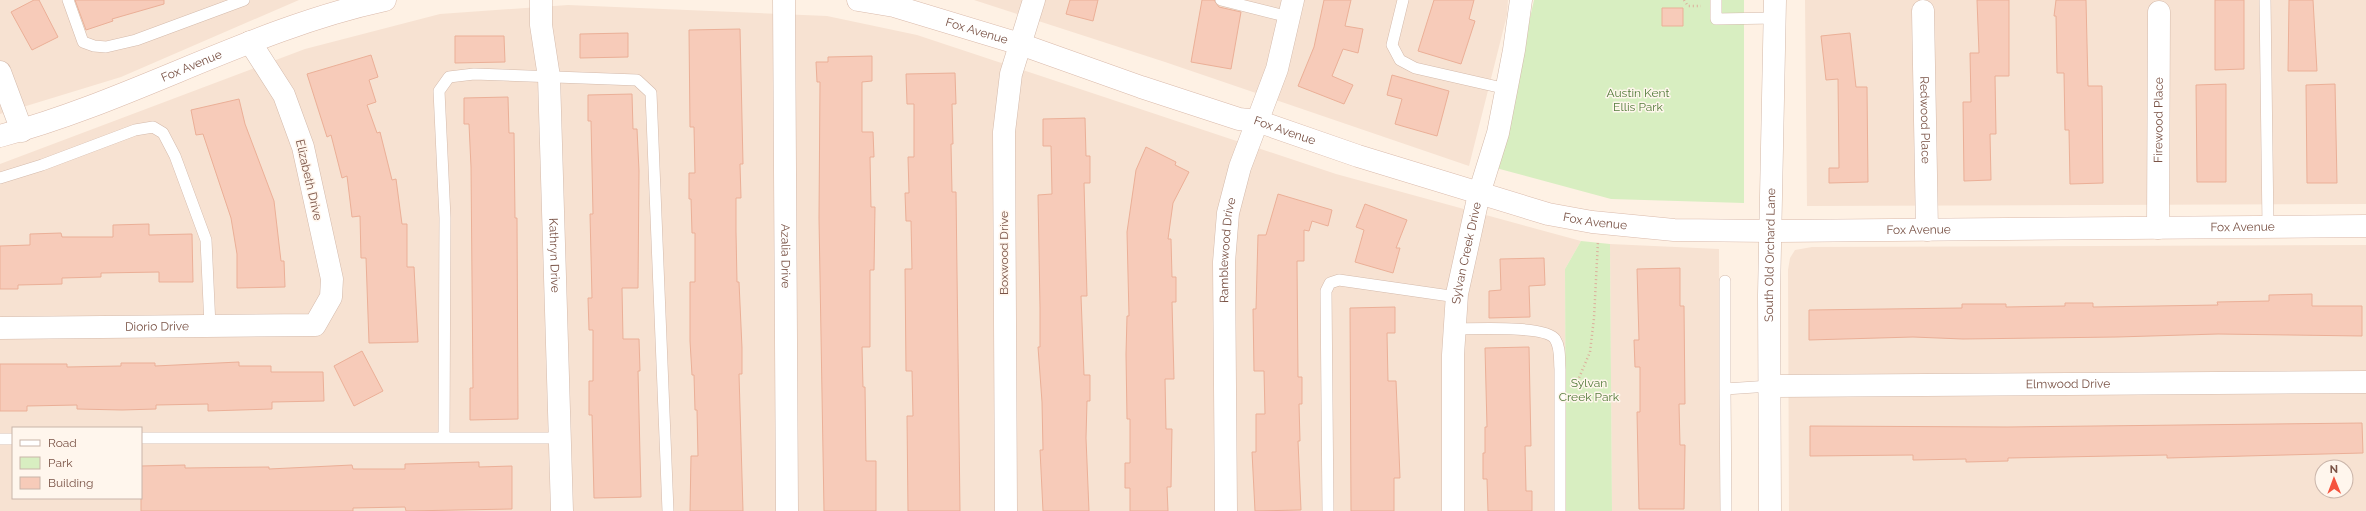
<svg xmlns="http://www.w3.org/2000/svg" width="2366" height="511" viewBox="0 0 2366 511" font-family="Raleway,sans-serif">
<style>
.residential{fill:#f7e2d2;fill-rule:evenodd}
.green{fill:#d8eec1}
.building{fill:#f7cbb9;stroke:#ebaf97}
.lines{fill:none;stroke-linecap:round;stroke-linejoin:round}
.service-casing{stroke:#d4baab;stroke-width:12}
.minor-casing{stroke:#d4baab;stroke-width:23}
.tertiary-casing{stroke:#d4baab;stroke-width:23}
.secondary-casing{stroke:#dabaab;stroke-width:23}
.path{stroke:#dcae9b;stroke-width:2.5;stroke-dasharray:1 3;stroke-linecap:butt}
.service{stroke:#fff;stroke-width:11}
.minor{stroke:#fff;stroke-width:22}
.tertiary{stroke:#fff;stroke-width:22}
.secondary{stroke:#fff;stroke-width:22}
.labels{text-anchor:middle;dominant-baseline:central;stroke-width:3;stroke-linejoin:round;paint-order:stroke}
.street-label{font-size:12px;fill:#7a5346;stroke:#fff6ed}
.park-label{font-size:12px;fill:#547b3b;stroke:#fff6ed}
</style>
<rect width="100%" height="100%" fill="#fef1e4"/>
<path class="residential" d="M0 0H299L121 77 0 114Z
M974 0H1508L1507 15 1469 166 1165 62Z
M1805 0H2366V204L1807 206Z
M568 5 827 16 917 35 1336 174 1581 241 1565 269 1566 511H0V164L305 49 440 14ZM13 428H141V498H13Z
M1610 244 1719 249 1720 511H1612Z
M2366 245V511H1789L1788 270 1790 258 1795 250 1812 247ZM2322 467H2346V491H2322Z"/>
<path class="green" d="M1534 0H1744V203L1611 199 1496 168Z
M1581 241 1610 244 1612 511H1566L1565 269Z"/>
<path class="building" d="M34 0H39L58 37 32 50 11 12Z
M75 0H164V4L112 19 113 21 86 30Z
M1070 0H1098L1093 21 1066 14Z
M1202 0H1214L1219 7 1241 12 1231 69 1191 62Z
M1324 0H1351L1345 26 1363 29 1358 53 1343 49 1332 76 1353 85 1344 104 1298 86 1314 47Z
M1434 0H1474L1469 19 1475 21 1461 64 1418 51Z
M1977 0H2009V76H1995L1996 134H1990L1991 180 1964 181 1963 102H1971L1970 53H1979Z
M2056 0H2086L2088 86H2102L2103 183 2070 184 2069 130H2065L2064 73H2057L2056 16H2054Z
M2215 0H2244V69L2215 70Z
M2289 0H2313L2317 71H2288Z
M1662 8H1683V26H1662Z
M740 29 743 164H740L741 198H736V232L737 282H739L742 348V374H739L743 511H690L691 456H698L697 410H695L694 375H692L690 341V282H695V233H692L691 199H689V173H695L694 127H690L689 30Z
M628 33V57L580 58V34Z
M1850 33 1856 87H1867L1868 182 1829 183V168H1839L1838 79 1826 80 1821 36Z
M455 36H504L505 62 455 63Z
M371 55 378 77 369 80 376 102 367 105 377 133 380 132 392 180 396 179 402 224H407V267H414L418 342 369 343 366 258H361L360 216 352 217 347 176 342 178 331 135 327 137 307 74Z
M872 56V81L862 82V132H873L874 157H870L871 207H875L874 270H870V347H862L863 387H865L866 461H876V511H824L819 218 820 82H817L816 62H828V57Z
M955 73 956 104H952L953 144H951L952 192H956L960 511H908L907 416H913L912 371H906L905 269H912L911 221H906L905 193H909L908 157H914V104H907L906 74Z
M1392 75 1449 91 1437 136 1395 124 1402 99 1387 95Z
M2226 84V182H2197L2196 85Z
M2335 84 2337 183H2307L2306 85Z
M632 94 633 129H637L639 171 638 288H622L623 339H639L640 371H638L641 497 594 498 592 415H589V381H593V330H589L588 298H592L590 214H593L591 121H588V95Z
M508 97 509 133H514L515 218H517L518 419 470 420V388H473L471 167 469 124H464V98Z
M239 99 245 124 274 201 281 261H284L285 287 237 288V254L231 218 203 134 196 135 191 110Z
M1085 118 1086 156H1090V183H1084L1087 296H1081L1084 375H1090V401H1087L1086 438 1089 511H1043L1040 450H1043L1042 402 1038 347H1040V308L1038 195 1052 194 1051 146H1043V119Z
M1146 147 1176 162 1175 165 1189 172 1173 203 1168 239H1171L1172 277H1176V302H1172L1174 379H1165L1166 429H1172L1171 487H1167L1168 511H1130V488H1125V463H1130V419H1127L1126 354 1127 316H1129L1127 232 1136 170Z
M1278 194 1332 210 1328 226 1312 221 1309 231 1304 230V261H1297L1298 377H1302V404H1299L1300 441H1298L1301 510 1255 511 1252 452H1256V414H1265L1264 371H1254L1253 309H1256L1258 235H1266Z
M1365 204 1407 220 1396 248H1400L1393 273 1355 262 1364 230 1356 227Z
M149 224V235L192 234 193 282H159V272L101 273V277L62 278V284L18 285V289H0V246L30 245V234L61 233 62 237H113V225Z
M1544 258 1545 285 1529 286 1530 317 1489 318V291L1501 290 1500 259Z
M1680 268V306H1684L1685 404H1679L1680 445H1685L1684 509H1639L1637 412H1640V367H1635L1634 340H1639L1637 269Z
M2312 294V306H2362V336L2218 334 2117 337 1963 339 1913 337 1809 340V310L1962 308V304H2006V307L2065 306V303H2093V307L2218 305 2217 302 2269 301V295Z
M1395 307V333H1387L1388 381H1396L1399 452 1400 478H1394V511H1351L1350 308Z
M1529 347 1531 446H1525L1526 491H1532V511H1488L1487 479H1483V453H1485V427H1487L1485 348Z
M362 351 383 391 354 406 334 366Z
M239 362V366H271V372H323L324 401 272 402V409L208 411V404L156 405V409L122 410 77 409V405L27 406V411H0V364H67V367L121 366V363H155V366Z
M2362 423 2363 453 2167 458V455L2008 458V461L1966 462V459L1913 460V455L1810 456V426L2007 427Z
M479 462V467L512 466V509L406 511 405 507 353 508V511H141V466L185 465V468L269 467V469L352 465 353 469H405V464Z"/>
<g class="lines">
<defs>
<path id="service" d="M68 0 83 42 94 46 106 47 136 40 244 0
M1221 0 1289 17
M1403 0 1392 45 1400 60 1415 68 1507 89
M1716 0V19L1775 18
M2265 0 2268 227
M0 178 42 165 135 130 153 127 163 133 175 156 206 240 210 326
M1725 281V389
M1455 329C1473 329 1546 325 1555 339 1561 348 1559 360 1560 369V511
M141 438H560
M444 438 445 218 439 91 449 77 474 74 637 80 651 93 668 511
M0 439H13
M1328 511 1326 291 1330 283 1339 280 1457 297
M1726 511 1725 389 1770 386"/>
<g id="minor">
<path id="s1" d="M541 0V25L549 77 562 511"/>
<path id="s2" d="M784 0 787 511"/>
<path id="s3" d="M1923 11 1927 230"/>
<path d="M0 72 22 131"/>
<path id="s4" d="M2158 228 2159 12"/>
<path id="s5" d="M0 328 315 325 331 297 332 279 303 147 284 95 250 42"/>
<path id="s6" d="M1770 386 2366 382"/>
<path d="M1006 511 1004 132 1011 74 1034 0"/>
<path id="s7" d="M1226 511 1224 262 1228 213 1240 167 1277 69 1293 0"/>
<path id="s8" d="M1453 511V355L1457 294 1479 194 1498 133 1514 50 1521 0"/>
</g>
<g id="tertiary">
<path id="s9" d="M1770 511 1769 295 1775 0"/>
</g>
<g id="secondary">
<path id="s10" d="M858 0 894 6 1020 44 1141 87 1239 119 1257 121 1358 156 1548 214 1592 222 1674 230 1771 231 2366 226"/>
<path id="s11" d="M0 136C132 101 251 29 385 0"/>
</g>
</defs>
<use href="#service" class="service-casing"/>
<use href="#minor" class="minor-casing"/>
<use href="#tertiary" class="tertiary-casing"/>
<use href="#secondary" class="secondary-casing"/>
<path class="path" d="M1684 0 1688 6H1701
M1576 385 1590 352 1594 318 1598 241"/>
<use href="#service" class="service"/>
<use href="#minor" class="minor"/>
<use href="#tertiary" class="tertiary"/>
<use href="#secondary" class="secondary"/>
</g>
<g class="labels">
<g class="street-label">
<text stroke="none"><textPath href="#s10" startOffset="123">Fox Avenue</textPath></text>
<text stroke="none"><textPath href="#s11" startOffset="204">Fox Avenue</textPath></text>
<text stroke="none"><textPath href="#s3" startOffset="109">Redwood Place</textPath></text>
<text stroke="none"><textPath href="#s4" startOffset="108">Firewood Place</textPath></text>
<text stroke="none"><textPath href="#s10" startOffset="447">Fox Avenue</textPath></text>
<text transform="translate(309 180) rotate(77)">Elizabeth Drive</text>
<text stroke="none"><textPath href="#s10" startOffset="771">Fox Avenue</textPath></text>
<text stroke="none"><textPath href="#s10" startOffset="1419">Fox Avenue</textPath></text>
<text stroke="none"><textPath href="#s10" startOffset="1095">Fox Avenue</textPath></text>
<text stroke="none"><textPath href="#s7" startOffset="261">Ramblewood Drive</textPath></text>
<text transform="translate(1004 253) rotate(-90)">Boxwood Drive</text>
<text stroke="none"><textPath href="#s8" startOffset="259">Sylvan Creek Drive</textPath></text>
<text stroke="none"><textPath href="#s1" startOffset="256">Kathryn Drive</textPath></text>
<text stroke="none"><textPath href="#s9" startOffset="256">South Old Orchard Lane</textPath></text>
<text stroke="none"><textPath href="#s2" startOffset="256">Azalia Drive</textPath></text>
<text stroke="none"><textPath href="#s5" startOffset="157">Diorio Drive</textPath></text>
<text stroke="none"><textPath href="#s6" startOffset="298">Elmwood Drive</textPath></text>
</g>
<g class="park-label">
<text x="1638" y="93">Austin Kent<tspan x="1638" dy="14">Ellis Park</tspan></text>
<text x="1589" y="383">Sylvan<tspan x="1589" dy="14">Creek Park</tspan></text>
</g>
</g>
<rect x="12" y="427" width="130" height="72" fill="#fff6ed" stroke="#cab5aa"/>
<rect x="20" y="440" width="20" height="6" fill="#ffffff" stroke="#cab5aa"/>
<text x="48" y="447" font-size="12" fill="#7a5346">Road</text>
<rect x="20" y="457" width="20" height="12" fill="#d8eec1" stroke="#cab5aa"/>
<text x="48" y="467" font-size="12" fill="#7a5346">Park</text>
<rect x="20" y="477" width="20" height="12" fill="#f7cbb9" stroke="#cab5aa"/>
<text x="48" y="487" font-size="12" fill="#7a5346">Building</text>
<g transform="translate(2334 479) rotate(359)"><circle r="19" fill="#fff6ed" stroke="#cab5aa"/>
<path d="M0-3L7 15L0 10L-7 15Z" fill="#f5533d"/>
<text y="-6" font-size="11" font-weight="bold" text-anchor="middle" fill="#7a5346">N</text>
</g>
</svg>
